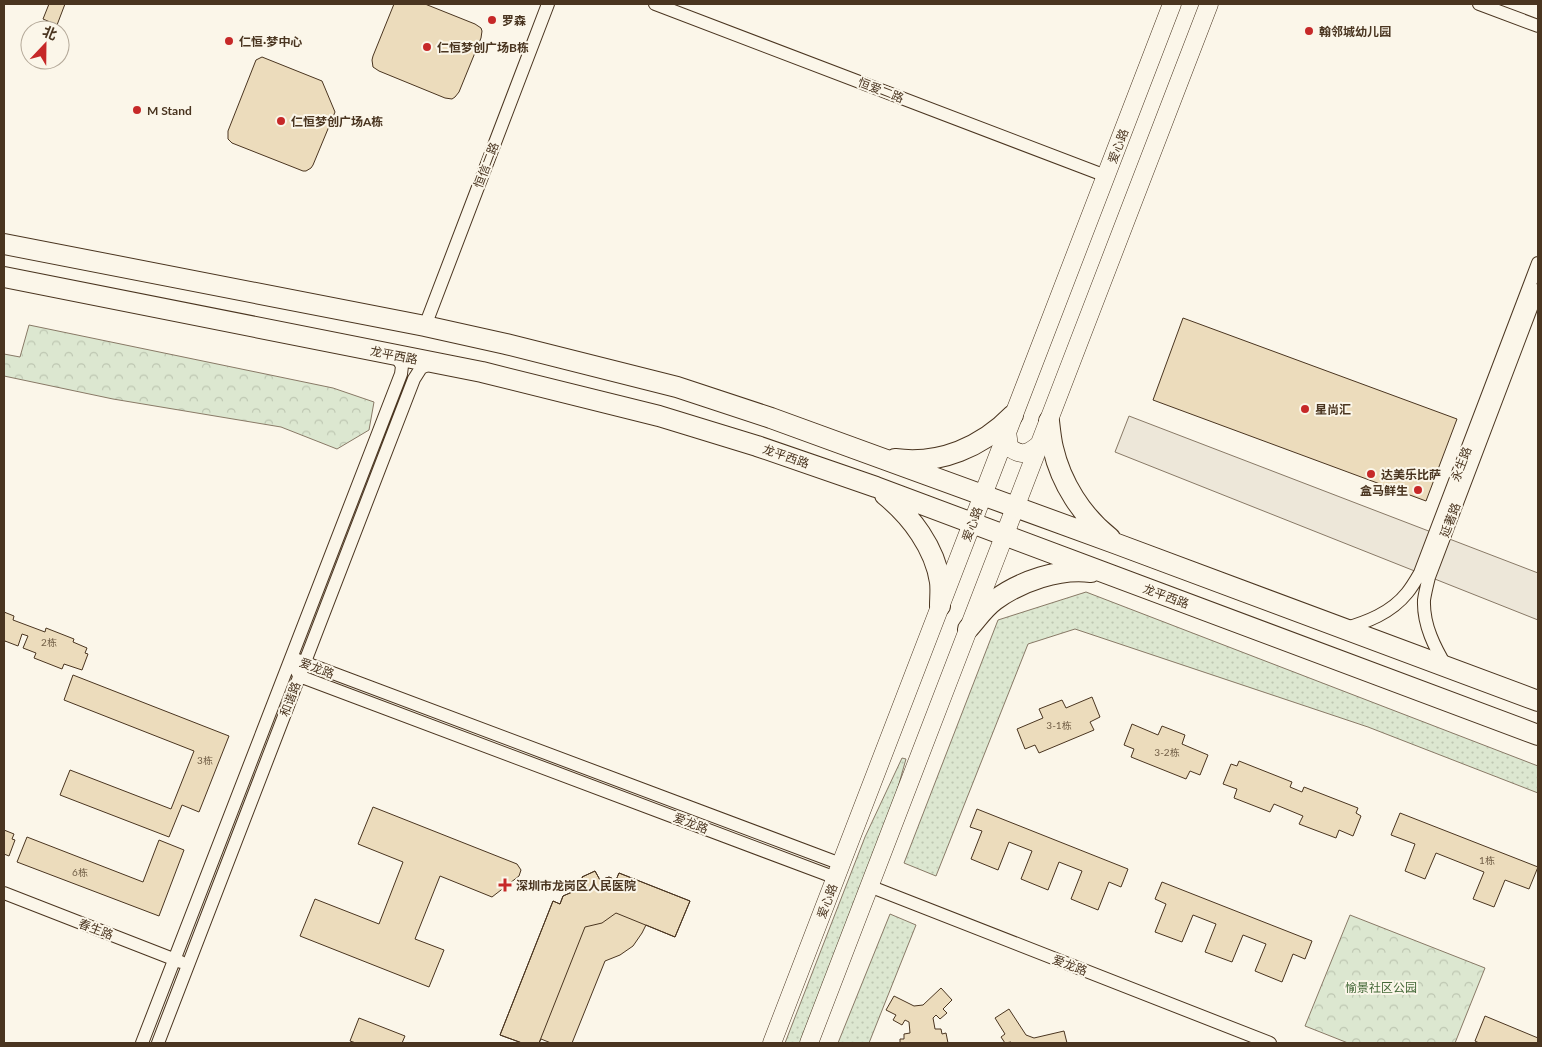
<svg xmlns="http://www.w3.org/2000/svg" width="1542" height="1047" viewBox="0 0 1542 1047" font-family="Lato,'Noto Sans SC',sans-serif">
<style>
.park{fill:url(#park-crowns);stroke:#887966}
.garden{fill:url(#garden-dots);stroke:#887966}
.parking{fill:#ede7d9;stroke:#887966}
.building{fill:#ecdcbc;stroke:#4a3520}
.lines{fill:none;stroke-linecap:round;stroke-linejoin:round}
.street-casing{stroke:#4a3520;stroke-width:14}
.secondary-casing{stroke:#4a3520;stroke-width:19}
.primary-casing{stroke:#4a3520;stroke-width:22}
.street{stroke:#fbf6e9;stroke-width:12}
.secondary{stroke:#fbf6e9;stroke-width:18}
.primary{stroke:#fbf6e9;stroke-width:20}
.poi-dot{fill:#c62828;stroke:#fbf6e9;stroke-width:2}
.labels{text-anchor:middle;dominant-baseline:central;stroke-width:4;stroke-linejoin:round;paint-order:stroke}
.number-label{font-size:10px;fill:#725f47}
.poi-label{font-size:12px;font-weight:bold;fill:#4a3520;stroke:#fbf6e9;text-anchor:start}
.street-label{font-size:12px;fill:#4a3520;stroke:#fbf6e9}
.park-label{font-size:12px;fill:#436837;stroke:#fbf6e9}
</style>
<defs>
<pattern id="park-crowns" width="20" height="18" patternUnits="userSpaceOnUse" patternTransform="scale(1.25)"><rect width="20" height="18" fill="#dce7d0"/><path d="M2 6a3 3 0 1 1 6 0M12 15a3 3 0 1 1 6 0" fill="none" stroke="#bec7b2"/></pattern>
<pattern id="garden-dots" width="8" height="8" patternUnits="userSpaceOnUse" patternTransform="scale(1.25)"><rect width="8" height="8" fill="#dce7d0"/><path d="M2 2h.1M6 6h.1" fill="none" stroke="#bec7b2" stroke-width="1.8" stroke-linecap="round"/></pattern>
</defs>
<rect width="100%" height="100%" fill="#fbf6e9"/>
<path class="park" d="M29 325 333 388 374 402 369 430 337 449 281 427 113 399 4 376V354L20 357Z
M1350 915 1485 968 1455 1043H1348L1305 1026Z"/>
<path class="garden" d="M1086 592 1538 766V793L1368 727 1075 629 1028 644 936 876 904 863 998 620Z
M902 758 906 759 895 798 801 1043H785L865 837Z
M890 914 916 925 869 1043H838Z"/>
<path class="parking" d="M1129 416 1538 573V620L1115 452Z"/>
<path class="building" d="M49 4H65L57 25 43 19Z
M394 4H425L475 24 481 28 482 31 481 38 459 92 455 97 452 99 445 98 379 71 373 67 372 60 373 56Z
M262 57 322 81 335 112 313 165 311 168 306 171H303L232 143 228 139V131L256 60Z
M1183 318 1457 419 1426 501 1153 400Z
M4 612 14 616 13 620 45 632 46 628 74 639 73 642 87 648 85 653 88 654 82 670 64 664 62 669 34 658 36 653 23 648 28 636 22 634 18 646 5 641 4 644Z
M73 675 229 736 199 812 182 805 169 837 60 795 70 770 171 809 194 751 64 700Z
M1092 697 1100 717 1090 722 1094 730 1039 753 1035 745 1025 749 1017 729 1043 718 1039 709 1062 700 1066 708Z
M1132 724 1158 735 1162 726 1185 735 1182 744 1208 755 1200 775 1190 771 1186 779 1131 757 1134 749 1124 745Z
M1239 761 1292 782 1290 787 1302 792 1304 787 1358 808 1356 813 1361 816 1353 836 1339 830 1336 838 1299 824 1303 816 1274 804 1270 812 1234 798 1237 789 1223 784 1231 764 1237 766Z
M373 807 517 864 521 870 519 876 492 897 440 876 415 939 444 950 429 987 300 936 315 899 379 924 403 862 358 844Z
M977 809 1128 869 1121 887 1109 882 1098 910 1071 899 1082 871 1059 862 1048 890 1021 879 1032 851 1009 842 998 870 971 859 982 831 970 827Z
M1400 813 1538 867 1529 889 1505 880 1494 907 1473 899 1484 872 1436 853 1425 879 1405 871 1415 844 1391 835Z
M4 830 14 834 12 839 15 840 9 856 4 854Z
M27 837 143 882 159 840 184 850 159 916 17 862Z
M595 871 600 880 609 877 616 880 619 873 690 901 675 937 616 913 602 923 585 927 539 1043H522L500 1035 553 901 560 904 563 896 586 886 582 877Z
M595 871 600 880 609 877 616 880 619 873 690 901 675 937 646 925 642 933 633 946 620 955 605 961 572 1043H551L541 1039 539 1043H522L500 1035 553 901 560 904 563 896 586 886 582 877Z
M1162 882 1312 941 1305 959 1293 954 1282 982 1255 971 1266 944 1243 935 1232 962 1205 952 1216 924 1193 915 1182 942 1155 932 1166 904 1155 899Z
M941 988 952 1000 943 1009 947 1013 940 1019 936 1015 933 1018 935 1029H941L942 1034 946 1033 948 1043H900V1039H904V1034L910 1033 909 1022 905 1020 902 1025 893 1020 896 1015 886 1010 894 996 914 1006 923 1005Z
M1009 1009 1026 1035 1034 1038 1064 1031 1067 1043H1012L1011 1042 1005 1043 1001 1037 1005 1034 995 1018Z
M1485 1016 1538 1038V1043H1479L1475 1041Z
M359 1018 405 1036 402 1043H356L350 1041Z"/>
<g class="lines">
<defs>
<path id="street" d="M655 4 1106 176
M1479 4 1538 26
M425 326 548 4
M1343 629C1367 622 1391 613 1407 593 1412 587 1416 580 1420 573L1538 263
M298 660 841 864
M1447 668C1435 648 1423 625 1424 600 1425 593 1427 585 1429 577L1538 290
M296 669 299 676 836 878
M869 886 1270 1043
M4 893 181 962
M142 1043 401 374 402 366 396 356
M158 1043 414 379 421 368 432 363"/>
<path id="secondary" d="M1007 431 1009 447C1022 457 1028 454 1040 444
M772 1043 1172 4
M809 1043 1209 4"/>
<path id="primary" d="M4 244 425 326 506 344 677 387 771 418 1117 544 1538 701
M4 277 482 372 659 416 757 446 876 487 1538 735
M1049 421C1050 430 1051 440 1053 448 1061 483 1082 516 1110 538
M895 459C940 465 982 447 1013 415
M885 495C911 516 935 548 940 582 941 590 940 598 940 606
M968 629C977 619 984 608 995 600 1021 581 1059 568 1091 572"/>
</defs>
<use href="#street" class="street-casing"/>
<use href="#secondary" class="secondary-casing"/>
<use href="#primary" class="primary-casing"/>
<use href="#street" class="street"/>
<use href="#secondary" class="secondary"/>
<use href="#primary" class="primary"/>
</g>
<g class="poi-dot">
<circle cx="492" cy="20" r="5"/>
<circle cx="1309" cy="31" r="5"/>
<circle cx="229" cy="41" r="5"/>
<circle cx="427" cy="47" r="5"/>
<circle cx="137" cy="110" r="5"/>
<circle cx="281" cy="121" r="5"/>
<circle cx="1305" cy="409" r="5"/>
<circle cx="1371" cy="474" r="5"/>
<circle cx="1418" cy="490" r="5"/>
<path d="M502.5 877.5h5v5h5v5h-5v5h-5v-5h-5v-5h5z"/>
</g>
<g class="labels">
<g class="number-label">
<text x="49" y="642">2栋</text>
<text x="1059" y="725">3-1栋</text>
<text x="1167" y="752">3-2栋</text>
<text x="205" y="760">3栋</text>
<text x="1487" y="860">1栋</text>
<text x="80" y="872">6栋</text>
</g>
<g class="poi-label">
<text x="502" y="20">罗森</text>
<text x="1319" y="31">翰邻城幼儿园</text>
<text x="239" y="41">仁恒·梦中心</text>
<text x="437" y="47">仁恒梦创广场B栋</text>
<text x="147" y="110">M Stand</text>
<text x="291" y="121">仁恒梦创广场A栋</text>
<text x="1315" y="409">星尚汇</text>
<text x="1381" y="474">达美乐比萨</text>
<text x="1408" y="490" text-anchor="end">盒马鲜生</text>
<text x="516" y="885">深圳市龙岗区人民医院</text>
</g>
<g class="street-label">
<text transform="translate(881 90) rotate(21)">恒爱二路</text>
<text transform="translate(1118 146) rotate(-69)">爱心路</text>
<text transform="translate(486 165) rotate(-69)">恒信二路</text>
<text transform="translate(394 355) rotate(11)">龙平西路</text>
<text transform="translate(786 456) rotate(19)">龙平西路</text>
<text transform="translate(1461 464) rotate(-69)">永生路</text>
<text transform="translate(1450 520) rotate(-69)">延著路</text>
<text transform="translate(972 524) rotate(-69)">爱心路</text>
<text transform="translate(1166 596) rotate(20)">龙平西路</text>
<text transform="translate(317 668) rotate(21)">爱龙路</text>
<text transform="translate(290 699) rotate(-69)">和谐路</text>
<text transform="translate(691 823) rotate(21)">爱龙路</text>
<text transform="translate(827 901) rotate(-69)">爱心路</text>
<text transform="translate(96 929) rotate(21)">春生路</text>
<text transform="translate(1070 965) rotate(21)">爱龙路</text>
</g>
<g class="park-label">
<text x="1381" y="987">愉景社区公园</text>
</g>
</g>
<rect width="1542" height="1047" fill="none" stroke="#4a3520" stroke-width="10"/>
<g transform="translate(45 45) rotate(22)"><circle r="24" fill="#fbf6e9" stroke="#b4a999"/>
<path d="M0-4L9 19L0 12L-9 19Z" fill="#c62828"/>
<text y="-8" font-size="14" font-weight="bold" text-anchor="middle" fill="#4a3520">北</text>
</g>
</svg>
